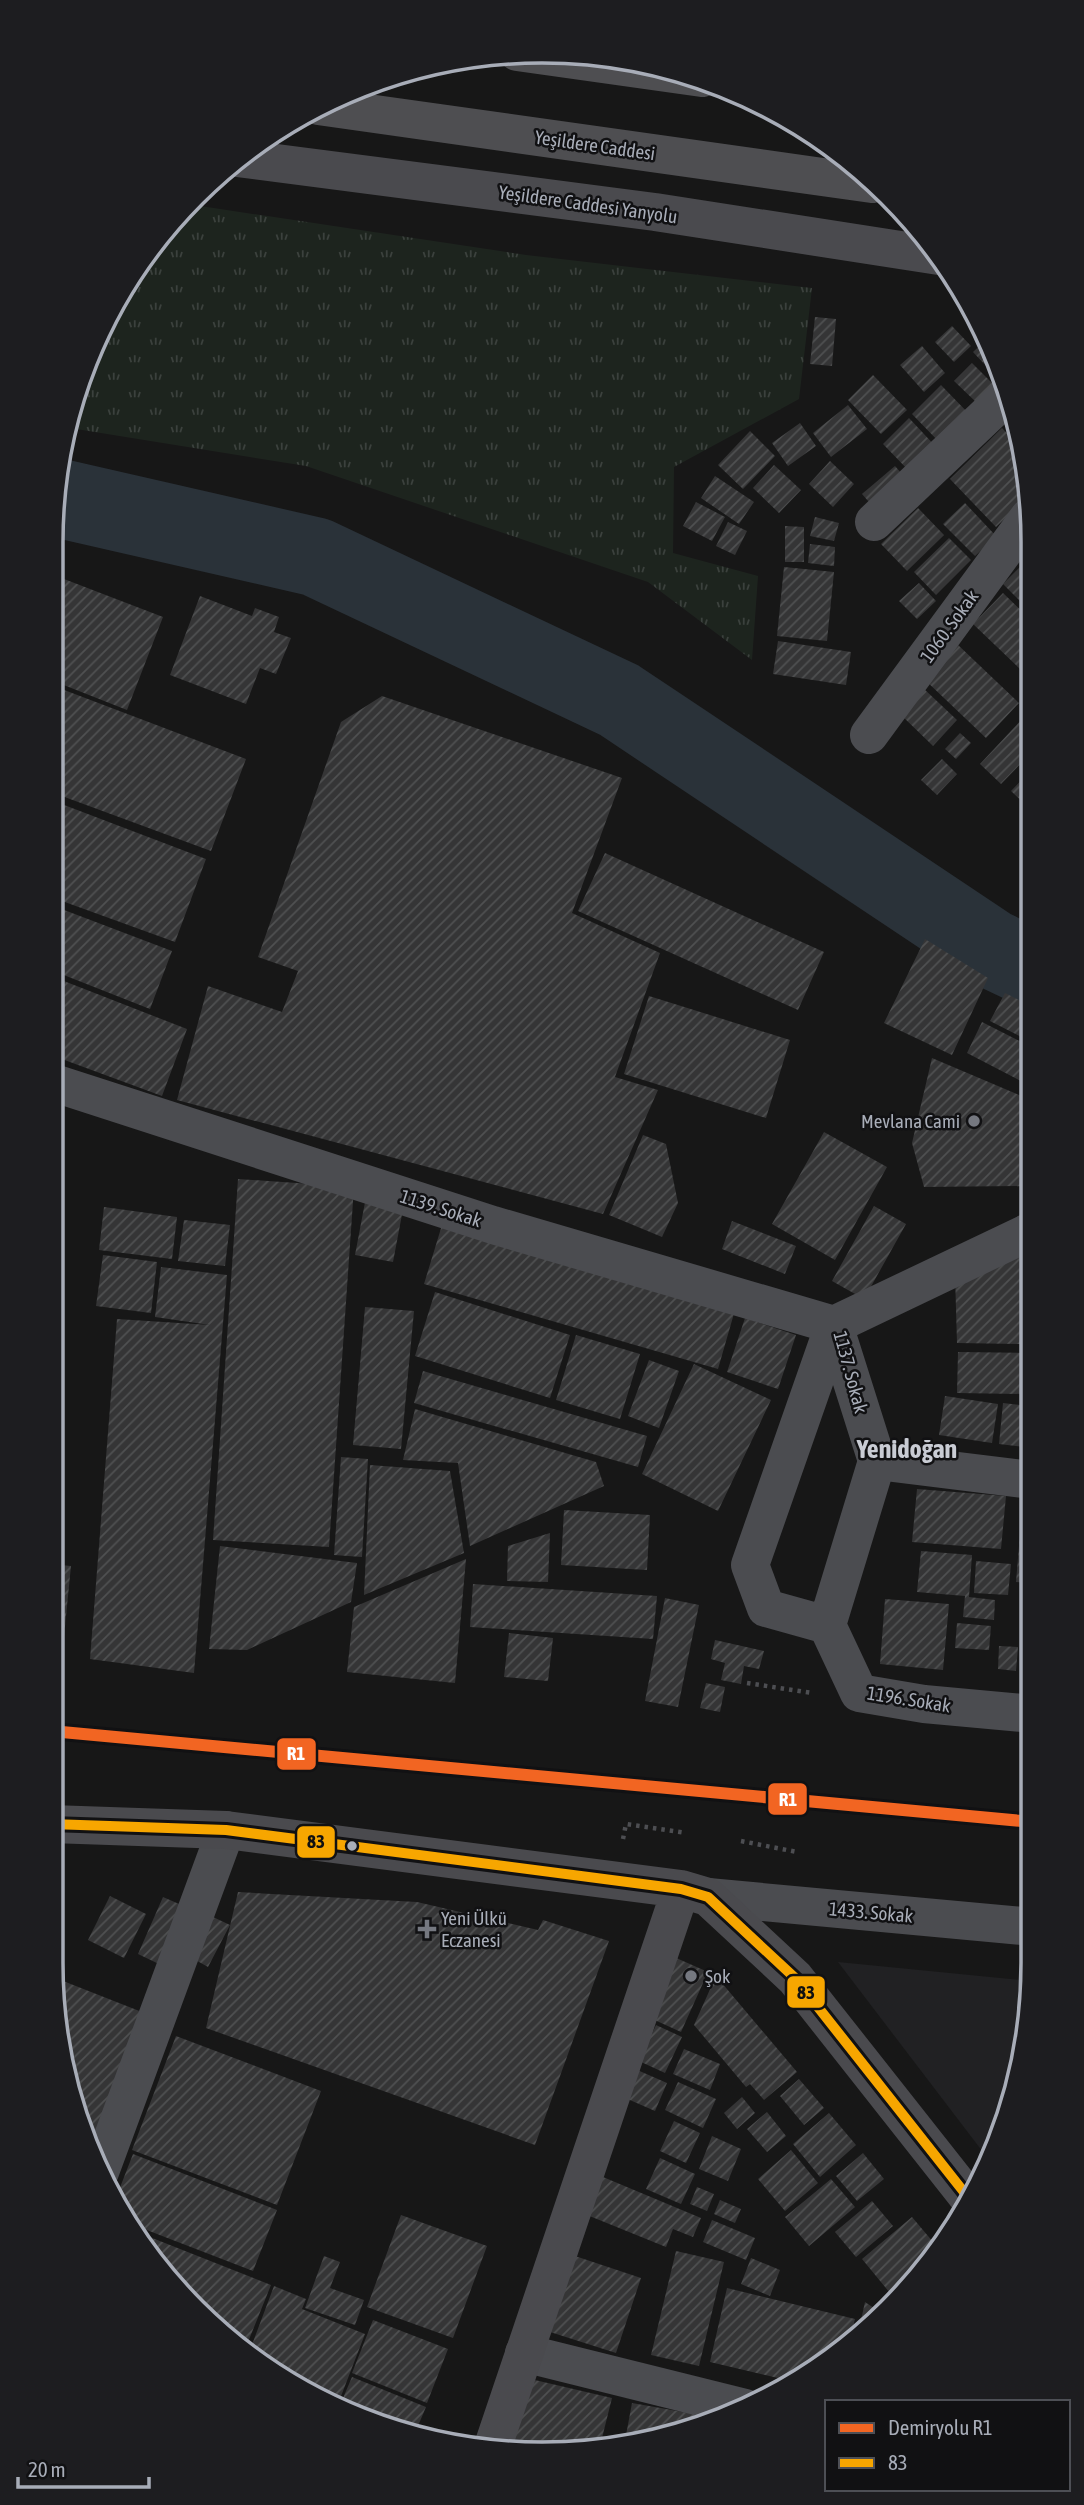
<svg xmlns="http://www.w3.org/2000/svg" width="1084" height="2505" viewBox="0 0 1084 2505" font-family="'Asap Condensed',sans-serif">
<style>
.built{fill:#212123}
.grass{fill:url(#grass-tufts)}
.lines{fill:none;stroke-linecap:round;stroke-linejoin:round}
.river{stroke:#2a3239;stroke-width:79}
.building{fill:url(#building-hatch)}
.path{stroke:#4d4e52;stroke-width:4.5;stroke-dasharray:3.5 5;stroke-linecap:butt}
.street{stroke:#4b4c50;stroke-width:38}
.secondary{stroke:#4a4a4e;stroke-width:38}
.highway{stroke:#4e4e51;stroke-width:38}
.bus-1-casing{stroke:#111113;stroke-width:16}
.bus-1{stroke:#f7a600;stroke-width:10}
.rail-1-casing{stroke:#111113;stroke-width:18}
.rail-1{stroke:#f26522;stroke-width:12}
.poi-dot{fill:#757880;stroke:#111113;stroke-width:2.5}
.bus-dot{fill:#a8adb8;stroke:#111113;stroke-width:2.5}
.labels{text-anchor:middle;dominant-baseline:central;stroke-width:5;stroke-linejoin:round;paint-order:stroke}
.street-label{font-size:19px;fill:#a8adb8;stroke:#111113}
.poi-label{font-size:19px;fill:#a8adb8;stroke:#111113;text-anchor:start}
.district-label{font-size:26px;font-weight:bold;fill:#c9ccd4;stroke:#111113}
.rim{fill:none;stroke:#a8adb8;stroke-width:3.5}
.line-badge{stroke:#111113;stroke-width:2.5}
.badge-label{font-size:19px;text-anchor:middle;font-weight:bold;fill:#fff}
.pale-badge-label{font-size:19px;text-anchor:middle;font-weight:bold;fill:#111}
</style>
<defs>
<pattern id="grass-tufts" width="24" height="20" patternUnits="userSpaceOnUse" patternTransform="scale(1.75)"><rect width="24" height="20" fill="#1d241e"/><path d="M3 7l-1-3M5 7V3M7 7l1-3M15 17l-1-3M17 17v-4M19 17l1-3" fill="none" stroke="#3b413d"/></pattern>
<pattern id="building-hatch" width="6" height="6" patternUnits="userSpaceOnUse" patternTransform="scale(1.75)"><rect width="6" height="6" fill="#353536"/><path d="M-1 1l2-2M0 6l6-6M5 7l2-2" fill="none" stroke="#4f5051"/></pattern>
</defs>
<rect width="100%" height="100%" fill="#171717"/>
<path class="built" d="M838 1962 1030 1981 1007 2121 989 2160Z"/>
<path class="grass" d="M187 204 526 255 812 288 799 399 674 467 673 553 758 576 752 660 648 582 306 466 70 428 77 384 117 296 173 218Z"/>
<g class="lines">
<path class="river" d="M58 498 316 557 619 700 992 949 1030 967"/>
</g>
<path class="building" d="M815 317 836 319 832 366 810 364Z
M952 326 971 346 954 362 935 342Z
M987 339 996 354 1002 378 1000 381 973 352Z
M922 346 945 373 924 392 900 365Z
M972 363 995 386 977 403 954 381Z
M873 375 907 410 881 434 848 400Z
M941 385 971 416 942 445 912 414Z
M848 405 867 429 831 457 813 433Z
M909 418 938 449 912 474 883 444Z
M800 423 816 446 788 466 772 443Z
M1002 428 1021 448 1029 477V495L996 527 950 479Z
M750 431 775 456 743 489 718 465Z
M830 461 854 484 833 507 809 484Z
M774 465 801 490 779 513 753 488Z
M895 466 908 481 875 509 862 494Z
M715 476 754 502 739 524 701 498Z
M696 502 725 517 712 541 683 526Z
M965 503 996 536 975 556 943 524Z
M918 508 944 535 907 571 881 544Z
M815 517 839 523 834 541 810 536Z
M728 522 747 531 735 555 716 546Z
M785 526 804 527V562H785Z
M949 538 971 560 936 595 914 572Z
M810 544 835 547 834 566 808 563Z
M1021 566 1029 575V610L1003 584Z
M784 567 834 572 827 641 777 636Z
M51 574 163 617 127 710 51 680Z
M919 583 936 601 917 619 899 601Z
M1003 593 1029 618 1030 658 1020 669 973 624Z
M200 596 252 616 255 608 279 617 274 632 291 638 276 674 260 668 246 704 170 675Z
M778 641 851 652 846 685 773 674Z
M957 644 1019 703 986 738 924 679Z
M51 685 246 759 211 851 51 792Z
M923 688 957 720 933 746 899 713Z
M382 696 622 778 572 913 660 953 615 1077 658 1090 603 1214 177 1100 208 986 282 1012 298 971 258 957 341 722Z
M1025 716 1030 720V754L1001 784 980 764Z
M960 733 971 743 956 759 945 749Z
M942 759 957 774 937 795 921 780Z
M1030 771V809L1011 791Z
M51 800 206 859 175 942 51 897Z
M605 853 824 952 798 1010 578 911Z
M51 905 172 951 150 1009 51 970Z
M925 939 988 978 952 1055 884 1023Z
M51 976 187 1029 162 1096 51 1055Z
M1005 993 1031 1006V1042L990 1021Z
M649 996 790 1040 766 1118 624 1074Z
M982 1022 1031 1047V1067L1023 1082 967 1053Z
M932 1058 1031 1100V1186L924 1187 912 1143Z
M824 1132 887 1167 835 1260 772 1224Z
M643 1135 666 1144 678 1203 662 1237 609 1215Z
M238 1179 354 1187 329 1547 213 1540Z
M366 1197 404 1204 393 1262 355 1255Z
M874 1206 906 1224 864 1299 832 1281Z
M104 1207 177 1217 172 1259 99 1250Z
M184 1220 230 1225 225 1266 178 1261Z
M732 1221 796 1246 785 1274 722 1249Z
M442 1225 735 1310 718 1369 424 1284Z
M1031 1239V1325H1022L1023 1344 957 1343 955 1275Z
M103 1255 157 1262 151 1313 96 1306Z
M161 1267 227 1275 194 1673 90 1659 117 1319 210 1325 155 1317Z
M435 1292 570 1335 550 1398 415 1356Z
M365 1307 414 1311 401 1449 353 1445Z
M745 1318 796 1335 778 1389 727 1372Z
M576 1335 640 1354 620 1419 556 1400Z
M958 1352 1027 1353 1026 1394 957 1393Z
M649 1360 679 1371 659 1428 628 1416Z
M694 1364 771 1400 718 1511 642 1474Z
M423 1371 647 1436 638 1467 414 1403Z
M945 1396 998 1404 992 1443 939 1435Z
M1003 1403 1030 1406 1025 1447 999 1444Z
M415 1409 596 1462 604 1486 470 1546 458 1463 403 1460Z
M341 1457 368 1459 362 1557 334 1555Z
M370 1465 450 1471 464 1553 364 1595Z
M917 1489 1006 1496 1001 1549 912 1542Z
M564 1510 650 1515 647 1570 561 1565Z
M550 1533 548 1582 507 1581 508 1546Z
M1020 1534 1032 1535V1583L1016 1582Z
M220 1546 357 1563 351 1602 247 1650 209 1649Z
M921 1551 972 1555 969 1597 995 1600 994 1620 963 1617 965 1596 917 1592Z
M466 1559 455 1683 347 1672 354 1607Z
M976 1561 1011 1564 1008 1595 974 1593Z
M51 1564 71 1566 63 1646 51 1645Z
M473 1584 657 1596 653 1639 470 1627Z
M665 1598 699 1605 678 1707 645 1701Z
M885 1599 949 1604 943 1670 880 1664Z
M957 1623 991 1626 989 1650 955 1648Z
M509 1633 553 1638 548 1681 504 1677Z
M715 1640 764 1651 759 1669 744 1666 741 1684 721 1680 725 1663 711 1659Z
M1025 1645H1032V1673L1022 1672Z
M999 1646 1018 1647 1016 1671 998 1669Z
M706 1683 725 1687 720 1712 700 1708Z
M238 1892 417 1902 538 1930 543 1920 609 1941 535 2145 206 2028Z
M110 1896 146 1914 124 1958 88 1940Z
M163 1897 186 1907 161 1965 138 1954Z
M213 1917 230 1925 208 1967 192 1958Z
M674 1957 708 1972 681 2032 648 2017Z
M716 1976 797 2072 764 2100 750 2084 746 2087 694 2025Z
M53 1977 147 2014 94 2159 77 2121Z
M656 2025 682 2037 665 2073 639 2061Z
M176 2036 321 2091 277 2205 132 2150Z
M684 2049 720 2064 710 2090 673 2074Z
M635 2069 667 2083 655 2111 623 2097Z
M799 2079 824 2108 804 2125 780 2096Z
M678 2082 716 2099 703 2128 665 2110Z
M742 2097 755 2113 737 2129 724 2113Z
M767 2112 786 2136 767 2152 747 2129Z
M829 2113 856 2145 820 2177 793 2144Z
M674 2121 700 2133 686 2163 660 2151Z
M712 2136 741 2149 728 2181 699 2169Z
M791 2150 818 2183 785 2211 758 2179Z
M863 2153 884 2179 857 2201 836 2176Z
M133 2154 277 2210 253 2271 126 2222 114 2203Z
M660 2158 695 2174 681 2204 646 2189Z
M603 2177 701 2218 693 2237 673 2229 666 2247 587 2215Z
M831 2179 855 2207 809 2246 785 2217Z
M697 2187 714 2194 707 2211 690 2204Z
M720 2200 741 2209 735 2223 714 2214Z
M872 2201 893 2226 856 2257 835 2232Z
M401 2215 487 2246 453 2338 367 2307Z
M912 2217 939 2249 912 2287 892 2302 887 2295 890 2293 862 2259Z
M712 2220 755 2238 746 2260 703 2242Z
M132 2230 271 2285 246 2347 172 2287Z
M676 2251 724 2262 699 2366 651 2355Z
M572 2255 641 2278 616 2353 547 2331Z
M324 2256 340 2262 330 2288 364 2300 355 2325 305 2308Z
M751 2258 780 2270 770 2296 741 2284Z
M274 2286 306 2299 302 2309 365 2334 338 2404 297 2389 250 2350Z
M727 2288 855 2319 851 2336 795 2382 710 2362Z
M865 2302 880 2312 859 2329Z
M373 2320 448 2349 427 2403 352 2373Z
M352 2377 426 2407 415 2433 340 2405Z
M522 2377 612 2398 599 2450 506 2447Z
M632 2403 712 2417 711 2423 624 2446Z"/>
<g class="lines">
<path class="path" d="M747 1683 812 1693
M623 1839 626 1824 686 1833
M741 1841 797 1852"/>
<path class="street" d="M874 522 1007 396
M869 735 1029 517
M51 1082 493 1225 834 1325 750 1565 766 1608 827 1625
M877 1461 1032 1480
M827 1625 877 1461 834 1325 1031 1231
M827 1625 859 1693 924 1704 1033 1714
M708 1897 1033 1927
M100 2172 226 1830
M524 2353 745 2408"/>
<path class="secondary" d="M237 158 655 212 939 256
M51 1824 226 1830 681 1889 708 1897 795 1978 971 2201
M493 2446 681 1889"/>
<path class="highway" d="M517 52 702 78
M318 106 872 184"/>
<defs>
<path id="bus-1" d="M51 1824 226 1830 681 1889 708 1897 795 1978 971 2201"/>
</defs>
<use href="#bus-1" class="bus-1-casing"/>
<use href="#bus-1" class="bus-1"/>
<defs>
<path id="rail-1" d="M51 1731 1033 1822"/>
</defs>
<use href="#rail-1" class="rail-1-casing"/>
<use href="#rail-1" class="rail-1"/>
</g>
<g class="poi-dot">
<circle cx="974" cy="1121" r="7"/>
<path d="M423.5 1918.5h7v7h7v7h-7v7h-7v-7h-7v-7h7z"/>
<circle cx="691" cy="1976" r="7"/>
</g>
<circle class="bus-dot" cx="352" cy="1846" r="6"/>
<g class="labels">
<g class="street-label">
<text transform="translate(595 145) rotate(8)">Yeşildere Caddesi</text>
<text transform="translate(588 204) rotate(8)">Yeşildere Caddesi Yanyolu</text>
<text transform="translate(949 626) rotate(-54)">1060. Sokak</text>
<text transform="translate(441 1208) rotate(18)">1139. Sokak</text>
<text transform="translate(851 1372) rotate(75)">1137. Sokak</text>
<text transform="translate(909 1699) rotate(9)">1196. Sokak</text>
<text transform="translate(871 1912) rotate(5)">1433. Sokak</text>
</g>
<g class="poi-label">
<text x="960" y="1121" text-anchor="end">Mevlana Cami</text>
<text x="441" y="1918">Yeni Ülkü<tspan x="441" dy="22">Eczanesi</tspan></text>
<text x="705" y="1976">Şok</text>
</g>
<g class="district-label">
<text x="907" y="1449">Yenidoğan</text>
</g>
</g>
<path d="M0 0H1084V2505H0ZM542 63H542A479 479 0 0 1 1021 542V1963A479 479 0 0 1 542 2442H542A479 479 0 0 1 63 1963V542A479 479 0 0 1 542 63Z" fill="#1d1d20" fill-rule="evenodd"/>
<path class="rim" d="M542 63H542A479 479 0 0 1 1021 542V1963A479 479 0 0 1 542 2442H542A479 479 0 0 1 63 1963V542A479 479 0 0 1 542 63Z"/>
<g class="line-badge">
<rect x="276" y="1737" width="41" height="34" rx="7" fill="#f26522"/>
<rect x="767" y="1782" width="41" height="34" rx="7" fill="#f26522"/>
<rect x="296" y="1825" width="40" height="34" rx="7" fill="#f7a600"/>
<rect x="786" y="1975" width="40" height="34" rx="7" fill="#f7a600"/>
</g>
<g class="badge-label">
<text x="296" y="1760">R1</text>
<text x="788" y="1806">R1</text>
</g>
<g class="pale-badge-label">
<text x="316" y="1848">83</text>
<text x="806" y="1999">83</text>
</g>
<rect x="825" y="2400" width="245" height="91" fill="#111113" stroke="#4d4f55" stroke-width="2"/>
<rect x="839" y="2423" width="35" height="10" fill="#f26522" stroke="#4d4f55" stroke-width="2"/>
<text x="888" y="2435" font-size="21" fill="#a8adb8">Demiryolu R1</text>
<rect x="839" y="2458" width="35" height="10" fill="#f7a600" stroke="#4d4f55" stroke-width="2"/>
<text x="888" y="2470" font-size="21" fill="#a8adb8">83</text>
<path d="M18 2477v10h131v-10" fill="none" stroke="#a8adb8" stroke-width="3.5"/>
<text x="28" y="2477" font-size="21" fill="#a8adb8" stroke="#111113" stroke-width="5" paint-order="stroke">20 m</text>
</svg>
